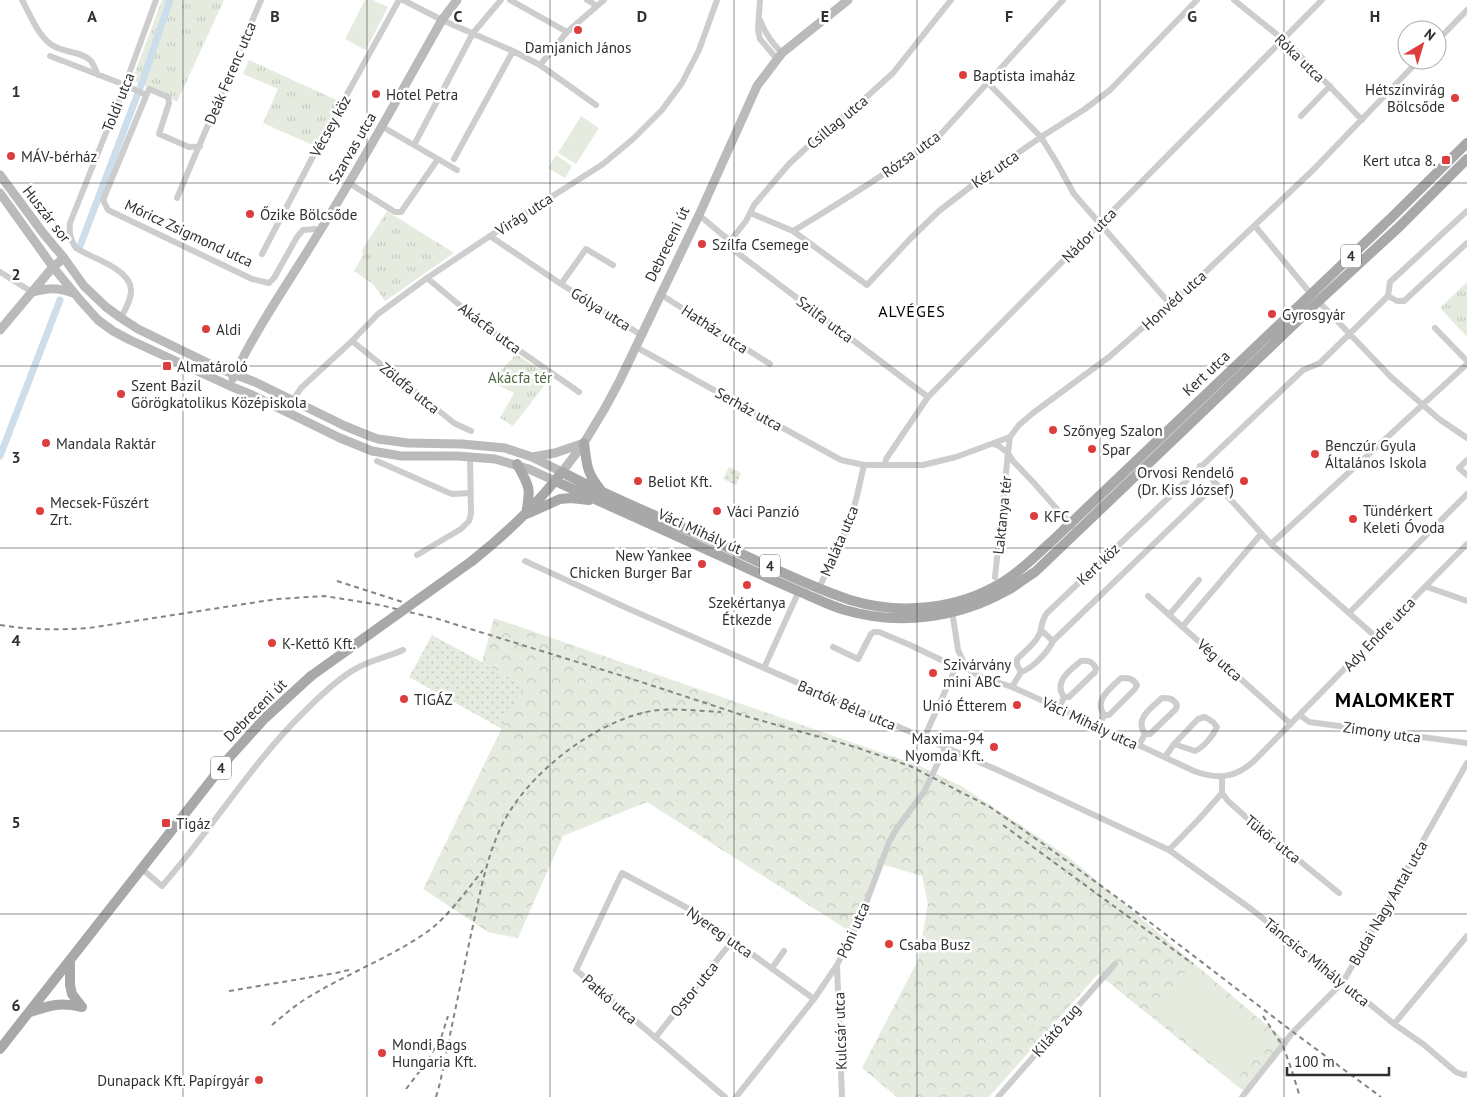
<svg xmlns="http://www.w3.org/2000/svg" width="1467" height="1097" viewBox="0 0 1467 1097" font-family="'PT Sans',sans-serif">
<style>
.grass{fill:url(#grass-dots)}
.forest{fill:url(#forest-crowns)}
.park{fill:url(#park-tufts)}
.pitch{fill:#e5ecdf}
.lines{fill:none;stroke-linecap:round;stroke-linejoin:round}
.canal{stroke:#ccddeb;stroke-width:7}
.street{stroke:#cdcdcd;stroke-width:6}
.secondary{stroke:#bababa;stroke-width:9}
.primary{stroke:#a8a8a8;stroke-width:10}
.rail{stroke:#858585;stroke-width:2;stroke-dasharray:5 4;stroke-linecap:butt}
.primary-bridge{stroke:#a8a8a8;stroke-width:10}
.grid{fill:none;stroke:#303030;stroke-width:1;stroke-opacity:0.55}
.poi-dot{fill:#dd3d3d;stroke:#fff;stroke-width:2}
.labels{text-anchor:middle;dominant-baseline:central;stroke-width:5;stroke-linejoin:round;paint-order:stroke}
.shield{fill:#fff;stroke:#6e6e6e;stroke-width:1}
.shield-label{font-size:14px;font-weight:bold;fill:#303030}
.poi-label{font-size:15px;fill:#303030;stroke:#fff;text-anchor:start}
.street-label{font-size:15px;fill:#303030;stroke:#fff}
.park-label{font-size:15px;fill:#506a3f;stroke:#fff}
.neighbourhood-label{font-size:16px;letter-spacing:1px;fill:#000;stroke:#fff}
.district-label{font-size:20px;font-weight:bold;letter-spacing:1px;fill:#000;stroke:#fff}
.grid-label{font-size:16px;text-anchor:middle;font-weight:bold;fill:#303030;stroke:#fff;stroke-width:5;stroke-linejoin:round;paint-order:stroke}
</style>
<defs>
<pattern id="grass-dots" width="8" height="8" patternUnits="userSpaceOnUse" patternTransform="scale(1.25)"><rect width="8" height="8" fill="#e5ecdf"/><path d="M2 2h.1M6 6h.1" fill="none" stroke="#c5cbc0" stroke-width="1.8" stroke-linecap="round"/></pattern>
<pattern id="forest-crowns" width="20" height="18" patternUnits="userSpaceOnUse" patternTransform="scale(1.25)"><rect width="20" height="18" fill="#e5ecdf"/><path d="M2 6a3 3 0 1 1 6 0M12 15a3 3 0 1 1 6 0" fill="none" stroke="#c5cbc0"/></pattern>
<pattern id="park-tufts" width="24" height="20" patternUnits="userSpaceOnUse" patternTransform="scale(1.25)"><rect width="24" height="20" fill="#e5ecdf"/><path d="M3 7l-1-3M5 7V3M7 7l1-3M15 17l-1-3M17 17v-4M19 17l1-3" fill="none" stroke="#c5cbc0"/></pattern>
</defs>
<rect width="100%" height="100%" fill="#fff"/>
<path class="grass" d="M729 467 741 473 736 485 723 479Z
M432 635 524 685 502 729 409 677Z"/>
<path class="forest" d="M494 618 920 766 961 786 1070 858 1289 1044 1246 1093 1098 974 989 1097H897L862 1068 918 960 928 904 922 876 881 864 851 932 647 802 563 836 518 938 488 932 423 889 523 685 482 662Z"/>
<path class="park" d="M162 0H224L177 102 132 80Z
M249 60 343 103 315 146 263 123 278 89 243 74Z
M387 211 454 253 385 301 373 284 354 271 363 255 362 250Z
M1467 282V337L1440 308Z
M516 354 551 377 513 426 500 418 514 393 491 382Z"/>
<path class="pitch" d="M365 0H373L388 7 366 50 345 39Z
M183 44 195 50 186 69 174 63Z
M581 116 599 128 576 164 558 153Z
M556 155 572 166 565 178 548 168Z
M1186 972 1269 1041 1235 1081 1153 1013Z"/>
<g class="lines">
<path class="canal" d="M80 246 143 80 170 0
M0 456 60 300"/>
<path class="street" d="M22 0C30 14 38 36 52 45 63 53 82 51 91 61 94 65 96 71 98 75
M403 0 442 20 513 51 540 65 596 105
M510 0 567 32
M587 0 597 6
M760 0 758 30 760 39 777 59
M1234 0 1290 45 1362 120
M760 20C765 34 772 43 782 53
M1437 41 1467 10
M50 56 125 85 146 95
M540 65 567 32 604 0
M988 83 1041 137 1057 163 1074 194 1170 304
M1301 116 1330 86
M381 126 457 170
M414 145 473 33 501 0
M200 146 189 147 159 134 169 103 168 97 149 89 103 200 108 210 252 279 269 283 274 278 297 237 303 230 315 229 319 234
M454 159 513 51
M349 183 395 212H401L438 159
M177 198 261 0
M750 213 793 231C843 201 892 170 939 136L1063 0
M699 215 724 236 728 239 727 245 928 397
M1255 226 1311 294
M793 231 867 285 911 238 939 211 978 181 1041 137 1085 109 1110 90 1197 0
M490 236 561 284 641 335
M727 245 746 221 754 205 789 164 818 137 861 102 893 73 951 0
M262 254 320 143 399 0
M0 272 32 292
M427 278 487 328 579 392
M561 284 586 249 613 265
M660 294 770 364
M1388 296 1397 301H1404L1467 243
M1319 302 1391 377 1439 419 1467 438
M121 318C125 309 132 299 131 289 129 268 91 258 76 248 70 239 69 233 70 223L125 85 156 0
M1435 328 1467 361
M352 341 454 423 471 431
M636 347 841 460 864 465H923L956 457 1010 437 1019 425 1033 413 1109 357 1197 280 1313 170 1419 60
M293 400 301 388 352 341 378 314 427 278 490 236 603 164 633 139 662 110 682 83 699 50 717 0
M1010 437 1008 453 1013 461 1034 483 1072 526
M993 444 999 446 1008 453 995 577
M1467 460 1459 468 1467 475
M377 461 447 492 452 494 470 493
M885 465 886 459 928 397 1322 0
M1200 466 1271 544 1376 637
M1271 544 1467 364
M417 555 461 529 469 521 471 513 470 456
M525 561 629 609 1002 772 1169 850 1251 909 1343 982 1394 1024 1423 1044 1456 1072 1464 1075 1467 1074
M1427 585 1430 588 1467 601
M819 588 848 526 856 500 864 465
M1148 596 1291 724
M952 610 958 650 963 661 970 670 979 676 1012 687 1083 719 1194 771C1218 780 1236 778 1255 760L1467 544
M1349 613 1467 494
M1169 615 1199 580
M1182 627 1261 534
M1041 630 1053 641
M833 647 858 659 871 634 874 632H879L910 645 956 667
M764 668 799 591
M1021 672 1017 665V659C1024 652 1035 644 1039 635 1043 626 1040 622 1047 613L1303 370 1320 363 1388 296 1390 282 1467 211
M1012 687 1021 672C1032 669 1048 652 1053 641L1216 484
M1059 708 1064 697H1069L1095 672 1096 668C1092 661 1088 660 1081 661 1070 670 1053 682 1064 697
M1300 715 1309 722 1467 743
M1099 726 1104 715H1109L1135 689 1137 685C1133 678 1128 678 1121 678 1111 688 1093 700 1104 715
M924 738 956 667 958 665
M1139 745 1145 734H1150L1176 709 1177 705C1173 698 1169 698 1162 698 1151 708 1134 719 1145 734
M1165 757 1174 744 1198 719 1205 717 1213 722 1217 727C1213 736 1204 747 1195 751L1174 744
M1222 777V793L1228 801 1247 818 1339 893
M1169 850 1199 819 1222 793
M142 869 162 886C213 828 252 762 307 709 321 695 340 677 357 668 371 660 388 657 403 650
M837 965 842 1097
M772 968 784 951
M1394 1024 1467 936
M655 1038 733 940
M725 1097 576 970 622 873 691 910 814 999
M736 1097 814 999 837 965 859 922 889 842 897 828 924 792 945 748
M998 1097 1115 964
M1242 1097 1293 1032 1343 982 1467 763"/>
<path class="secondary" d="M0 175 43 233 64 258 84 286 106 307 121 318 138 329 218 368 255 382 345 426 367 435 378 439 408 443 462 444 505 448 532 457 562 472 584 443 605 408 620 380 699 215 757 86 782 53 848 0
M0 193 53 267 80 300 98 320 113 331 130 340 230 386 252 395 340 438 372 451 401 456H457L495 459 529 469 555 481
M32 292C50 288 56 287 73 293
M0 330 53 267 64 258
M233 378C256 328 289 282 318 234 362 164 401 92 442 20L457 0
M532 457 555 453 584 443"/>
<path class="primary" d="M584 443C587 464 586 472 600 489
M517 464C530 487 531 488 526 514
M555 481C615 508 674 535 734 562 757 573 780 583 803 593 817 599 831 606 845 610 899 626 958 618 1006 591 1016 586 1025 578 1035 572L1310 309 1400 226 1467 159
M529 513 560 499 571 498 589 500
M472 561C506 534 535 507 562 472 614 500 670 521 724 546 765 564 807 586 850 600 899 615 957 610 1001 583 1019 573 1035 556 1051 542L1391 218 1467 143
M70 961V985L72 994 82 1007
M30 1012C51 1005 60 1002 82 1007
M0 1049 227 760 264 719 311 676"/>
<path class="rail" d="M337 581 415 606
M0 625C30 630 58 630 89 628L277 599 325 596 380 605 438 619 626 677 745 716 855 747 910 766 990 807 1042 843 1126 904 1293 1032 1381 1097
M1003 825 1193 964
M229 991 336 973 349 970
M1263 1016 1283 1046 1291 1068 1300 1097
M272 1025C285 1014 298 1003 312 995 349 973 391 957 427 932 448 917 467 890 483 870
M406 1089 426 1063 441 1038 448 1016
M436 1097 440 1083C450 1035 460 987 470 939 479 900 485 859 503 823 528 774 592 724 646 712 668 707 698 711 721 712"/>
<path class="primary-bridge" d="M311 676 472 561"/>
</g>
<path class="grid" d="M183 0V1097M367 0V1097M550 0V1097M734 0V1097M917 0V1097M1100 0V1097M1284 0V1097M0 183H1467M0 366H1467M0 548H1467M0 731H1467M0 914H1467"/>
<g class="poi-dot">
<circle cx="578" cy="30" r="5"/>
<circle cx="963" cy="75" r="5"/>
<circle cx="376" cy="94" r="5"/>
<circle cx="1455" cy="98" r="5"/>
<circle cx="11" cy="156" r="5"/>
<rect x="1441" y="155" width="10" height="10" rx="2.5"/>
<circle cx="250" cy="214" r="5"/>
<circle cx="702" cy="244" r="5"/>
<circle cx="1272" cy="314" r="5"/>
<circle cx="206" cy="329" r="5"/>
<rect x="162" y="361" width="10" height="10" rx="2.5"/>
<circle cx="121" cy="394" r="5"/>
<circle cx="1053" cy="430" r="5"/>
<circle cx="46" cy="443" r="5"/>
<circle cx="1092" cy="449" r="5"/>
<circle cx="1315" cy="454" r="5"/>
<circle cx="638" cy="481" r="5"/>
<circle cx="1244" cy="481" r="5"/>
<circle cx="40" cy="511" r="5"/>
<circle cx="717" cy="511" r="5"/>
<circle cx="1034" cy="516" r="5"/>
<circle cx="1353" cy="519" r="5"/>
<circle cx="702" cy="564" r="5"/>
<circle cx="747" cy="585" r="5"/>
<circle cx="272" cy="643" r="5"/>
<circle cx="933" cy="673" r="5"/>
<circle cx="404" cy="699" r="5"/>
<circle cx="1017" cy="705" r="5"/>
<circle cx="994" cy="747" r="5"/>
<rect x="161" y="818" width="10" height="10" rx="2.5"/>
<circle cx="889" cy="944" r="5"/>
<circle cx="382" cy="1053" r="5"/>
<circle cx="259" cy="1080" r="5"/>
</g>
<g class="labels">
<g class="shield">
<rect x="1341" y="244.5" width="20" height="23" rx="4"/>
<rect x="760" y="554.5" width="20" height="23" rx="4"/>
<rect x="211" y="756.5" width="20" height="23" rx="4"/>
</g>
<g class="shield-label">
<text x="1351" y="256">4</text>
<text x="770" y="566">4</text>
<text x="221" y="768">4</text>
</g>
<g class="poi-label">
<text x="578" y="47" text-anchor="middle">Damjanich János</text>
<text x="973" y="75">Baptista imaház</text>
<text x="1445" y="89" text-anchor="end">Hétszínvirág<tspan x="1445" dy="17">Bölcsőde</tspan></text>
<text x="386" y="94">Hotel Petra</text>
<text x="21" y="156">MÁV-bérház</text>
<text x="1436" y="160" text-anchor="end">Kert utca 8.</text>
<text x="260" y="214">Őzike Bölcsőde</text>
<text x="712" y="244">Szílfa Csemege</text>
<text x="1282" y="314">Gyrosgyár</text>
<text x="216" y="329">Aldi</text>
<text x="177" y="366">Almatároló</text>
<text x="131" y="385">Szent Bazil<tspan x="131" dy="17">Görögkatolikus Középiskola</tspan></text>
<text x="1063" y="430">Szőnyeg Szalon</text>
<text x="56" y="443">Mandala Raktár</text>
<text x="1325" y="445">Benczúr Gyula<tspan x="1325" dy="17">Általános Iskola</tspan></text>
<text x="1102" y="449">Spar</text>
<text x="1234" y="472" text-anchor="end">Orvosi Rendelő<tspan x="1234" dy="17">(Dr. Kiss József)</tspan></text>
<text x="648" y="481">Beliot Kft.</text>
<text x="50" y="502">Mecsek-Fűszért<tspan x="50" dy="17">Zrt.</tspan></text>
<text x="1363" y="510">Tündérkert<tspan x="1363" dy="17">Keleti Óvoda</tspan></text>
<text x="727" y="511">Váci Panzió</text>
<text x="1044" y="516">KFC</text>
<text x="692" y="555" text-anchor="end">New Yankee<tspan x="692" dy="17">Chicken Burger Bar</tspan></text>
<text x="747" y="602" text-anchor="middle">Szekértanya<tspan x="747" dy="17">Étkezde</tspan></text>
<text x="282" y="643">K-Kettő Kft.</text>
<text x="943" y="664">Szivárvány<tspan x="943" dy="17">mini ABC</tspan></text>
<text x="414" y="699">TIGÁZ</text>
<text x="1007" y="705" text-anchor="end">Unió Étterem</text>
<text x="984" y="738" text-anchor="end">Maxima-94<tspan x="984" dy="17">Nyomda Kft.</tspan></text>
<text x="176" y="823">Tigáz</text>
<text x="899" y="944">Csaba Busz</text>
<text x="392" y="1044">Mondi Bags<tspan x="392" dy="17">Hungaria Kft.</tspan></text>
<text x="249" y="1080" text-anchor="end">Dunapack Kft. Papírgyár</text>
</g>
<g class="street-label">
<text transform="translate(1300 58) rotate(44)">Róka utca</text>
<text transform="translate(230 73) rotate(-67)">Deák Ferenc utca</text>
<text transform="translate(118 102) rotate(-68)">Toldi utca</text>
<text transform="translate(837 122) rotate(-40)">Csillag utca</text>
<text transform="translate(330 126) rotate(-61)">Vécsey köz</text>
<text transform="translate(352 148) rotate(-60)">Szarvas utca</text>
<text transform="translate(911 154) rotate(-36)">Rózsa utca</text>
<text transform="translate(995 169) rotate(-35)">Kéz utca</text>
<text transform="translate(47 214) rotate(52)">Huszár sor</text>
<text transform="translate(524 214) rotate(-33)">Virág utca</text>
<text transform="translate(189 233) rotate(25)">Móricz Zsigmond utca</text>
<text transform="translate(1089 235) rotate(-45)">Nádor utca</text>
<text transform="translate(667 244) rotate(-64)">Debreceni út</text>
<text transform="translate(1174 300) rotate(-42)">Honvéd utca</text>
<text transform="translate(601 309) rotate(32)">Gólya utca</text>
<text transform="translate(825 319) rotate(37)">Szilfa utca</text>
<text transform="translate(490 328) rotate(37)">Akácfa utca</text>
<text transform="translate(715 329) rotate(33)">Hatház utca</text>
<text transform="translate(1206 373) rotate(-43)">Kert utca</text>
<text transform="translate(410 388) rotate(39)">Zöldfa utca</text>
<text transform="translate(749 409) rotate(29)">Serház utca</text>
<text transform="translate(1002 515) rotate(-84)">Laktanya tér</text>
<text transform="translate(700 531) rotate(24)">Váci Mihály út</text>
<text transform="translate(839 541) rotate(-67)">Maláta utca</text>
<text transform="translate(1098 564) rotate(-44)">Kert köz</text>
<text transform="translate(1379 634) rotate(-46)">Ady Endre utca</text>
<text transform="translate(1220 660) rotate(42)">Vég utca</text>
<text transform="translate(847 705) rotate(23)">Bartók Béla utca</text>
<text transform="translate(255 710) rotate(-45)">Debreceni út</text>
<text transform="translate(1090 723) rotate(25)">Váci Mihály utca</text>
<text transform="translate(1382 732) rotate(8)">Zimony utca</text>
<text transform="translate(1273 839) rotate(39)">Tükör utca</text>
<text transform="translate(1388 903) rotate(-60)">Budai Nagy Antal utca</text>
<text transform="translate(853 930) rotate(-66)">Póni utca</text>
<text transform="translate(720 932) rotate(35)">Nyereg utca</text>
<text transform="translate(1317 962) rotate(39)">Táncsics Mihály utca</text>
<text transform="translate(694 989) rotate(-51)">Ostor utca</text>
<text transform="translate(610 999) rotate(41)">Patkó utca</text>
<text transform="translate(1056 1030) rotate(-49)">Kilátó zug</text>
<text transform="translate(840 1031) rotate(-92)">Kulcsár utca</text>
</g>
<g class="park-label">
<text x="520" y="377">Akácfa tér</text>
</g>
<g class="neighbourhood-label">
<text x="912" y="311">ALVÉGES</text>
</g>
<g class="district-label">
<text x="1395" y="700">MALOMKERT</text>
</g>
</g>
<g class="grid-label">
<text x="92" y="22">A</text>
<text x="275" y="22">B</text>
<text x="458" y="22">C</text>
<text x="642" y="22">D</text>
<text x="825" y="22">E</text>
<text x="1009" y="22">F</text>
<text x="1192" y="22">G</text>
<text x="1375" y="22">H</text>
<text x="16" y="97">1</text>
<text x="16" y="280">2</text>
<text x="16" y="463">3</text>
<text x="16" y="646">4</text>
<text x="16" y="828">5</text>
<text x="16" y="1011">6</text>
</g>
<g transform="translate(1422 45) rotate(38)"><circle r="24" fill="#ffffff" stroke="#acacac"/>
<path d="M0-4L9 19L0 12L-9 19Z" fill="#dd3d3d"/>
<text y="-8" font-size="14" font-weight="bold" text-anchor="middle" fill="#303030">N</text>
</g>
<path d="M1287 1067v8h102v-8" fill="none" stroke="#303030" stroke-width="2.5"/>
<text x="1294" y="1067" font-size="15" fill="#303030" stroke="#ffffff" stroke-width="4" paint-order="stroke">100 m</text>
</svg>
